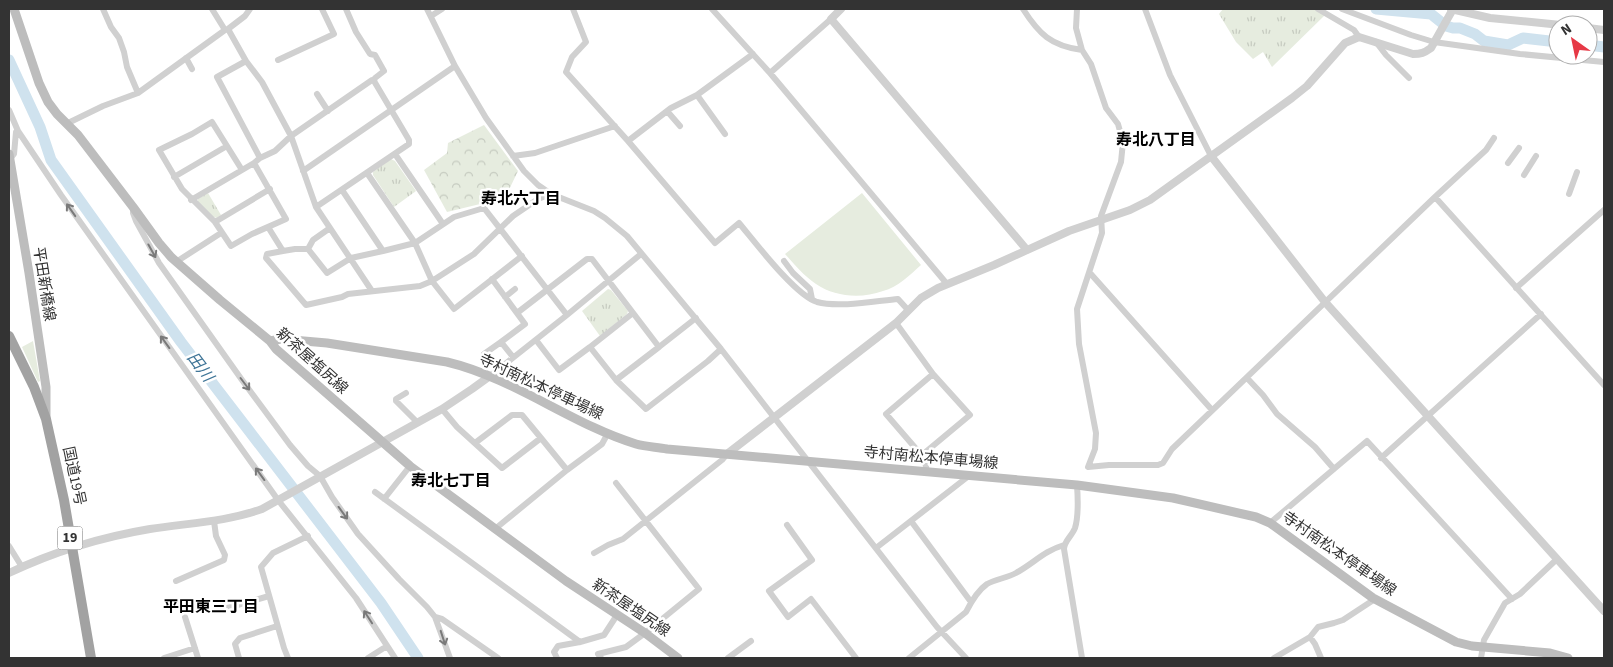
<svg xmlns="http://www.w3.org/2000/svg" width="1613" height="667" viewBox="0 0 1613 667" font-family="'Source Sans 3','Noto Sans JP',sans-serif">
<style>
.grass{fill:#e6ecdf}
.forest{fill:url(#forest-crowns)}
.park{fill:url(#park-tufts)}
.lines{fill:none;stroke-linecap:round;stroke-linejoin:round}
.river{stroke:#cfe2ee;stroke-width:11}
.minor{stroke:#d0d0d0;stroke-width:6}
.tertiary{stroke:#d0d0d0;stroke-width:8}
.secondary{stroke:#bdbdbd;stroke-width:9}
.trunk{stroke:#a2a2a2;stroke-width:10}
.oneway{stroke:#7a7a7a}
.labels{text-anchor:middle;dominant-baseline:central;stroke-width:5;stroke-linejoin:round;paint-order:stroke}
.shield{fill:#fff;stroke:#707070;stroke-width:1}
.shield-label{font-size:14px;font-weight:bold;fill:#333}
.street-label{font-size:15px;fill:#333;stroke:#fff}
.neighbourhood-label{font-size:16px;font-weight:bold;fill:#000;stroke:#fff}
.water-label{font-size:16px;font-style:italic;fill:#3f7597;stroke:#fff}
</style>
<defs>
<pattern id="forest-crowns" width="20" height="18" patternUnits="userSpaceOnUse" patternTransform="scale(1.25)"><rect width="20" height="18" fill="#e6ecdf"/><path d="M2 6a3 3 0 1 1 6 0M12 15a3 3 0 1 1 6 0" fill="none" stroke="#c6cbc0"/></pattern>
<pattern id="park-tufts" width="24" height="20" patternUnits="userSpaceOnUse" patternTransform="scale(1.25)"><rect width="24" height="20" fill="#e6ecdf"/><path d="M3 7l-1-3M5 7V3M7 7l1-3M15 17l-1-3M17 17v-4M19 17l1-3" fill="none" stroke="#c6cbc0"/></pattern>
</defs>
<rect width="100%" height="100%" fill="#fff"/>
<path class="grass" d="M862 193 921 265C910 275 898 287 883 291 861 299 835 297 816 284 804 276 794 264 785 254Z
M33 341 40 381 38 382 22 347Z"/>
<path class="forest" d="M484 125 518 171 505 198 447 212 424 170 447 153 448 143Z"/>
<path class="park" d="M1223 9H1314L1325 15 1272 67 1263 52 1253 59 1236 42 1219 14Z
M391 159 395 161 416 191 394 207 373 175V172Z
M208 193 221 215 217 218 213 217 198 202V199Z
M608 289 611 290 628 311 627 314 600 336 582 311Z"/>
<g class="lines">
<path class="river" d="M1376 9 1431 14 1446 26 1453 28H1460L1475 34 1484 41 1508 45 1523 38 1558 42
M1588 45 1604 47
M9 60 40 127 51 160 181 342 381 603 418 658"/>
<path class="minor" d="M103 9 111 27 119 38 124 52 127 67 138 93
M212 9 225 30 228 29 246 61 262 82 291 136 316 207 372 291
M427 9 455 66 486 118 524 171 538 185 551 194 594 211 605 218 627 236 721 349 937 627 966 658
M573 9 586 42 572 57 566 72 628 141 715 243 739 223C755 242 795 295 817 302 838 308 876 301 898 299L908 310
M712 9 770 73 947 284
M1023 9C1039 34 1051 46 1082 50L1091 64 1106 108 1118 124 1123 142 1121 162 1101 216 1102 233 1077 309 1079 344 1096 433 1095 449 1088 467 1109 465H1158L1163 463 1172 449 1435 197 1486 150 1494 138
M1077 9 1076 28 1082 50
M1145 9 1170 75 1211 156
M1318 9 1354 30 1359 37
M1342 9 1411 35 1434 42 1520 54 1604 62
M431 16 442 9
M228 29 245 16 250 9
M1376 42 1386 55 1409 78
M186 58 192 69
M278 60 334 34 322 9
M246 61 217 77 260 158
M770 73 831 19
M317 94 328 111
M697 95 725 134
M9 110 18 131 61 195 278 500 356 598 395 658
M667 111 680 126
M66 124 103 106 138 93 225 30
M628 141 671 108 697 95 753 54
M395 154 443 224
M513 156 535 153 615 126
M10 159 14 154 16 132 18 131
M1508 163 1519 148
M242 170 212 122 192 134 159 150 182 189 215 222 231 246 252 234 286 219 254 163 260 158 275 151 291 136 372 80 374 81 375 78 384 71 375 55 370 54 356 32 346 9
M303 171 455 66
M367 173 415 243 432 281 454 309 522 256
M1524 175 1536 156
M174 177 227 146
M342 190 383 251 415 243 454 217 484 208 567 315
M1569 194 1577 172
M1435 197 1604 385
M191 200 254 163
M316 207 409 144V140L374 81
M133 208V213L136 221 159 263 242 380 290 445 308 466 320 476 332 497 358 534 399 579 427 607 435 617 450 658
M215 222 270 189
M268 227 283 251 295 249H308L327 273 351 258 383 251
M308 249 313 240 330 228
M283 251 267 254 266 258 306 305 342 297 348 294 420 286 432 281 474 254 513 216 538 199 551 194
M784 261 793 273 810 289 812 299
M176 262 221 233
M1090 273 1212 410
M492 279 525 324 501 342 513 357
M1516 288 1604 210
M505 297 515 289
M517 313 587 259H592L659 347 616 380
M896 323 933 374 970 415 922 455
M536 340 559 370 590 347 616 380 646 409 708 361 721 349
M590 347 633 313
M659 347 696 318
M484 354 501 342
M490 376 567 315 641 254
M1247 378 1263 395 1277 414 1315 447 1334 469
M406 393 396 399V401L417 422
M442 409 457 427 502 468 541 438 567 470
M475 443 512 415H522L541 438
M1381 458 1541 314
M927 471 924 458 886 414 933 374
M1077 485C1078 499 1079 515 1075 528 1072 536 1064 541 1064 549L1082 658
M375 492 580 642
M384 499 410 466
M911 521 971 602
M1270 523 1367 441 1512 599
M787 525 812 560 769 591 788 617 811 599 856 658
M495 529 567 470 602 444 608 433
M9 546 22 567
M876 548 970 475
M594 553 608 545 623 539 722 460 727 454
M176 581 224 560 225 555 216 536 214 521
M227 608 269 596
M185 617 198 658
M435 617 442 619 498 658
M1310 637 1318 627 1334 623 1343 620 1375 599
M164 658 195 648
M239 658 235 644 240 638 277 626
M288 658 284 648 261 567 273 553 308 536
M368 658 387 646
M557 658 554 652 558 646 580 642 604 635 617 615
M601 658 598 654 626 647 645 633 699 589 616 483
M728 658 751 641
M909 658 966 612C971 602 977 591 987 584 996 579 1007 578 1016 573 1034 563 1044 551 1064 545
M1274 658 1310 637 1315 644 1321 658
M1481 658 1484 640 1505 603 1520 594 1557 559"/>
<path class="tertiary" d="M841 9 831 19 1027 250
M1451 9 1490 18 1561 25
M1588 28 1604 30
M1211 156 1325 302 1604 611
M727 454 896 323 921 298 938 288 994 265 1069 231 1130 210 1150 200 1292 98 1307 86 1345 43 1359 37 1413 54C1421 54 1424 53 1431 48L1453 9
M9 573C53 552 102 537 150 529 188 523 226 522 262 509L442 409 472 389 490 376"/>
<path class="secondary" d="M14 9 39 83 48 102 57 114 78 135 133 207 159 243 171 257 220 300 270 341 276 349 410 466 566 581 645 633 678 658
M9 154 29 273 46 387V416
M270 341 281 339 327 343 447 362C514 378 571 424 636 444 646 447 657 447 667 449L1077 485 1173 498 1256 517 1270 523 1373 598 1456 642 1472 646 1550 653 1568 658"/>
<path class="trunk" d="M9 336 34 387 46 419 64 500 91 658"/>
</g>
<defs><path id="oneway-shaft" d="M-6 0H5M1.5-3L5.5 0L1.5 3" fill="none" stroke-width="1.6" stroke-linecap="round" stroke-linejoin="round" transform="scale(1.25)"/></defs>
<g class="oneway">
<use href="#oneway-shaft" transform="translate(71 210) rotate(-125)"/>
<use href="#oneway-shaft" transform="translate(152 251) rotate(61)"/>
<use href="#oneway-shaft" transform="translate(165 342) rotate(-126)"/>
<use href="#oneway-shaft" transform="translate(245 384) rotate(53)"/>
<use href="#oneway-shaft" transform="translate(260 474) rotate(-126)"/>
<use href="#oneway-shaft" transform="translate(343 513) rotate(54)"/>
<use href="#oneway-shaft" transform="translate(368 617) rotate(-123)"/>
<use href="#oneway-shaft" transform="translate(443 638) rotate(72)"/>
</g>
<g class="labels">
<rect class="shield" x="57.5" y="526.5" width="25" height="23" rx="4"/>
<g class="shield-label">
<text x="70" y="538">19</text>
</g>
<g class="street-label">
<text transform="translate(44 284) rotate(81)">平田新橋線</text>
<text transform="translate(312 361) rotate(42)">新茶屋塩尻線</text>
<text transform="translate(541 387) rotate(25)">寺村南松本停車場線</text>
<text transform="translate(931 458) rotate(5)">寺村南松本停車場線</text>
<text transform="translate(74 476) rotate(78)">国道19号</text>
<text transform="translate(1339 554) rotate(35)">寺村南松本停車場線</text>
<text transform="translate(631 608) rotate(34)">新茶屋塩尻線</text>
</g>
<g class="neighbourhood-label">
<text x="1156" y="140">寿北八丁目</text>
<text x="521" y="199">寿北六丁目</text>
<text x="451" y="481">寿北七丁目</text>
<text x="211" y="607">平田東三丁目</text>
</g>
<g class="water-label">
<text transform="translate(200 367) rotate(53)">田川</text>
</g>
</g>
<rect width="1613" height="667" fill="none" stroke="#333333" stroke-width="20"/>
<g transform="translate(1573 40) rotate(327)"><circle r="24" fill="#ffffff" stroke="#adadad"/>
<path d="M0-4L9 19L0 12L-9 19Z" fill="#e63946"/>
<text y="-8" font-size="14" font-weight="bold" text-anchor="middle" fill="#333333">N</text>
</g>
</svg>
